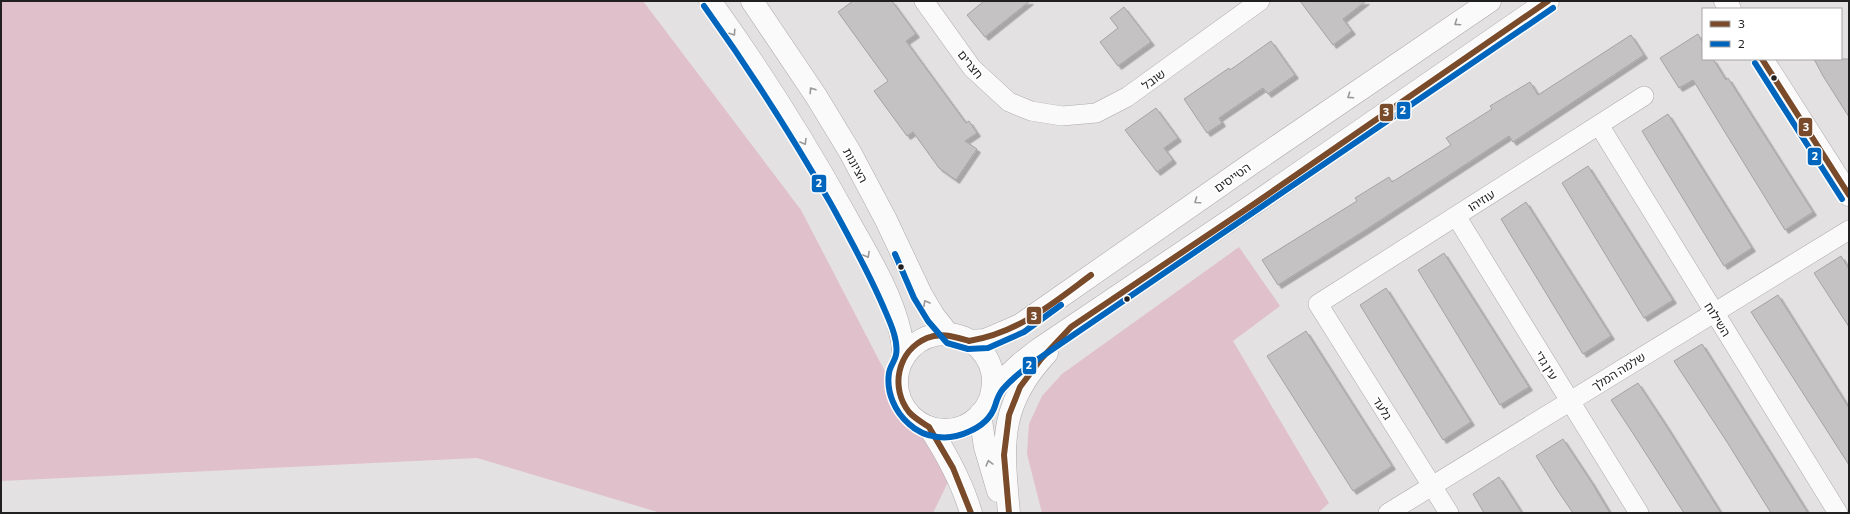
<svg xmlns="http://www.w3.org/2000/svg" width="1850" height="514" viewBox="0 0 1850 514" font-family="Commissioner,'Noto Sans Hebrew',sans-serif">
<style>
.green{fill:#e0c0cb}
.building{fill:#c4c2c3;stroke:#a5a3a4;filter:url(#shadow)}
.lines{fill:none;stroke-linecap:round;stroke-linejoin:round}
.street-casing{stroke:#acaaaa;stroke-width:20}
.secondary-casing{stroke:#acaaaa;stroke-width:23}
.street{stroke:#fbfafb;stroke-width:19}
.secondary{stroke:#fbfafb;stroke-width:22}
.bus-1-casing{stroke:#fff;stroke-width:9}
.bus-2-casing{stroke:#fff;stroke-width:9}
.bus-1{stroke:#7a4b2a;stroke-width:6}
.bus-2{stroke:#0065bd;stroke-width:6}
.oneway{stroke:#999798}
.bus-dot{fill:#211f20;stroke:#fff;stroke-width:1.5}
.labels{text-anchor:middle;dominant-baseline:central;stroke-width:4;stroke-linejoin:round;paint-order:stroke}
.street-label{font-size:12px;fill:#211f20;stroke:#fff}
.line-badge{stroke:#fff;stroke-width:1.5}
.badge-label{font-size:11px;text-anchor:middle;font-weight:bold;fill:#fff}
</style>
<defs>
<filter id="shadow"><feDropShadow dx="3.5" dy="3.5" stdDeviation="0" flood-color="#0004"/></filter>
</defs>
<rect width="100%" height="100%" fill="#e4e1e2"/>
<path class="green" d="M1 1H643L801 210 907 414 950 478 933 513H661L477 458 1 481Z
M1239 247 1280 306 1233 341 1329 503 1318 513H1042L1027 454 1029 424 1042 396 1062 374Z"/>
<path class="building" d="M853 1H892L916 34 906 41 966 123 969 121 977 133 965 141 977 149 956 180 939 168 913 132 907 136 874 91 888 81 838 12Z
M984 1H1030L985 37 967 15Z
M1300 1H1366L1343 19 1352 31 1333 45Z
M1124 7 1151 42 1118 66 1100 42 1118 28 1110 18Z
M1698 34 1703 43V59H1713L1726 80 1728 78 1813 212 1785 230 1693 80 1679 88 1660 58Z
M1631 35 1644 55 1513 142 1509 136 1364 231 1278 285 1262 260 1357 201 1355 198 1389 177 1392 182 1451 145 1446 138 1492 109 1490 106 1530 82 1538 95Z
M1271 41 1295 75 1268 94 1263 88 1219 118 1222 123 1207 133 1184 99 1229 68 1230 70Z
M1814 59H1849V117L1823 76Z
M1156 108 1178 138 1164 148 1173 160 1157 172 1125 130Z
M1668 114 1752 248 1724 266 1642 131Z
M1588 166 1673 300 1644 318 1562 183Z
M1526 202 1611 336 1583 354 1501 219Z
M1444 253 1529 387 1500 405 1418 270Z
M1841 256 1849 269V327L1814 273Z
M1386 288 1471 422 1443 440 1360 305Z
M1778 295 1849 408V465L1751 312Z
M1306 331 1392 466 1353 491 1267 356Z
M1702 344 1753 425 1808 513H1771L1727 442 1674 361Z
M1638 383 1667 427 1721 513H1684L1634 435 1611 400Z
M1563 439 1592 483 1610 513H1573L1558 491 1536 456Z
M1499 477 1522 513H1484L1473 494Z"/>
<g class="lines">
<defs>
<path id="street" d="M924 1 972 68 1009 102 1031 111 1062 116 1096 113 1127 97 1260 1
M1599 125 1838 513
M1456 216 1639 513
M1388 513 1849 230
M1449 513 1318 304 1644 96"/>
<path id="secondary" d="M710 1C760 70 805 142 846 216 866 253 890 289 900 331 902 339 903 349 904 357
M752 1 816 96 850 152 886 220 921 294 934 316 949 335
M1725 1 1730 9
M1762 59 1849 195
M897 382a48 48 0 1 1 96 0a48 48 0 1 1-96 0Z
M969 341 985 340 1020 325 1251 164 1490 1
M992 390 1021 363 1039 349 1254 204 1548 1
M980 414 985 447 998 491
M929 427C946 453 962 482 971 513
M1009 513C1003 446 997 406 1047 353"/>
</defs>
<use href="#street" class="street-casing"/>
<use href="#secondary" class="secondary-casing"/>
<use href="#street" class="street"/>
<use href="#secondary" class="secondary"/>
<defs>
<path id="bus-1" d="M1762 59 1849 195
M969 341C1018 333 1052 304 1091 275
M929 427C923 423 914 418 909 412 890 388 897 351 927 338 941 332 955 337 969 341
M929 427 953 468 971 513
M1009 513 1004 455 1009 415 1020 387 1041 359 1071 327 1254 204 1548 1"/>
<path id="bus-2" d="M704 6C750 70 792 136 831 204 849 237 868 271 883 306 889 320 899 340 896 355 895 361 890 366 889 373 886 392 895 412 909 424 925 439 949 441 968 432 980 427 991 418 995 406 997 399 998 395 1003 389 1015 375 1032 363 1047 353 1216 238 1385 123 1553 8
M1755 63 1842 199
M895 254 914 298 928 321 947 343 968 349 988 348 1024 332 1061 305"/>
</defs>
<use href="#bus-1" class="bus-1-casing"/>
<use href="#bus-2" class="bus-2-casing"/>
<use href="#bus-1" class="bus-1"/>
<use href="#bus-2" class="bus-2"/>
</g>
<defs><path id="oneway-chevron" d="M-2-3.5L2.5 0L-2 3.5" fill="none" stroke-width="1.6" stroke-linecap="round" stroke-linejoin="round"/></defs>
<g class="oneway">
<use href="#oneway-chevron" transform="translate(1457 23) rotate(146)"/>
<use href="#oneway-chevron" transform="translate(733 33) rotate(56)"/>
<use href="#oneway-chevron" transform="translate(812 90) rotate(-124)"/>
<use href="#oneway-chevron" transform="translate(1350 96) rotate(146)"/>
<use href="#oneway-chevron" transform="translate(804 142) rotate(59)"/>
<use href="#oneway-chevron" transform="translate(1197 201) rotate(145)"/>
<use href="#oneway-chevron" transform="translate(867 255) rotate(61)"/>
<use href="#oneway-chevron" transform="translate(926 303) rotate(-120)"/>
<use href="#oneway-chevron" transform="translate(989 463) rotate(-105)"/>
</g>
<g class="bus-dot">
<circle cx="1774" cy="78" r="3.5"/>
<circle cx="901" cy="267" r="3.5"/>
<circle cx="1127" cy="299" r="3.5"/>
</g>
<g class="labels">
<g class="street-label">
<text transform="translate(971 64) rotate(51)">חצרים</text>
<text transform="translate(1153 79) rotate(-36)">שובל</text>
<text transform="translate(856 165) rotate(61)">הציונות</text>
<text transform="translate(1232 177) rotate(-35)">הטייסים</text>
<text transform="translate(1481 200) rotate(-32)">עוזיהו</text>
<text transform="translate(1718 319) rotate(58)">השילוח</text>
<text transform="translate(1547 365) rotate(58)">עין גדי</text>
<text transform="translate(1618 371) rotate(-32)">שלמה המלך</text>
<text transform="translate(1383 408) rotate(58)">גלעד</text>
</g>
</g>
<g class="line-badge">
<rect x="1396" y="101" width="15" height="19" rx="4" fill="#0065bd"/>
<rect x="1379" y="103" width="15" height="19" rx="4" fill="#7a4b2a"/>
<rect x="1798" y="117" width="15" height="20" rx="4" fill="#7a4b2a"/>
<rect x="1807" y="147" width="15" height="19" rx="4" fill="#0065bd"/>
<rect x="811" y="174" width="16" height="19" rx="4" fill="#0065bd"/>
<rect x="1026" y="306" width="16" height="19" rx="4" fill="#7a4b2a"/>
<rect x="1022" y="356" width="15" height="19" rx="4" fill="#0065bd"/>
</g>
<g class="badge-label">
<text x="1403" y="114">2</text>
<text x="1386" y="116">3</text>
<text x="1806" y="131">3</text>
<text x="1815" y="160">2</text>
<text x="819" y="187">2</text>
<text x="1034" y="320">3</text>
<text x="1029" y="369">2</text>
</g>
<rect width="1850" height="514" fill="none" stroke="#211f20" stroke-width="4"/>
<rect x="1702" y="8" width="140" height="52" fill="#ffffff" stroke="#a6a5a6"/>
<rect x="1710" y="21" width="20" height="6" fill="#7a4b2a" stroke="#a6a5a6"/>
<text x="1738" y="28" font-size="12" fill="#211f20">3</text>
<rect x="1710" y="41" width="20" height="6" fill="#0065bd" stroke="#a6a5a6"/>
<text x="1738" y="48" font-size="12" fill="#211f20">2</text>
</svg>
